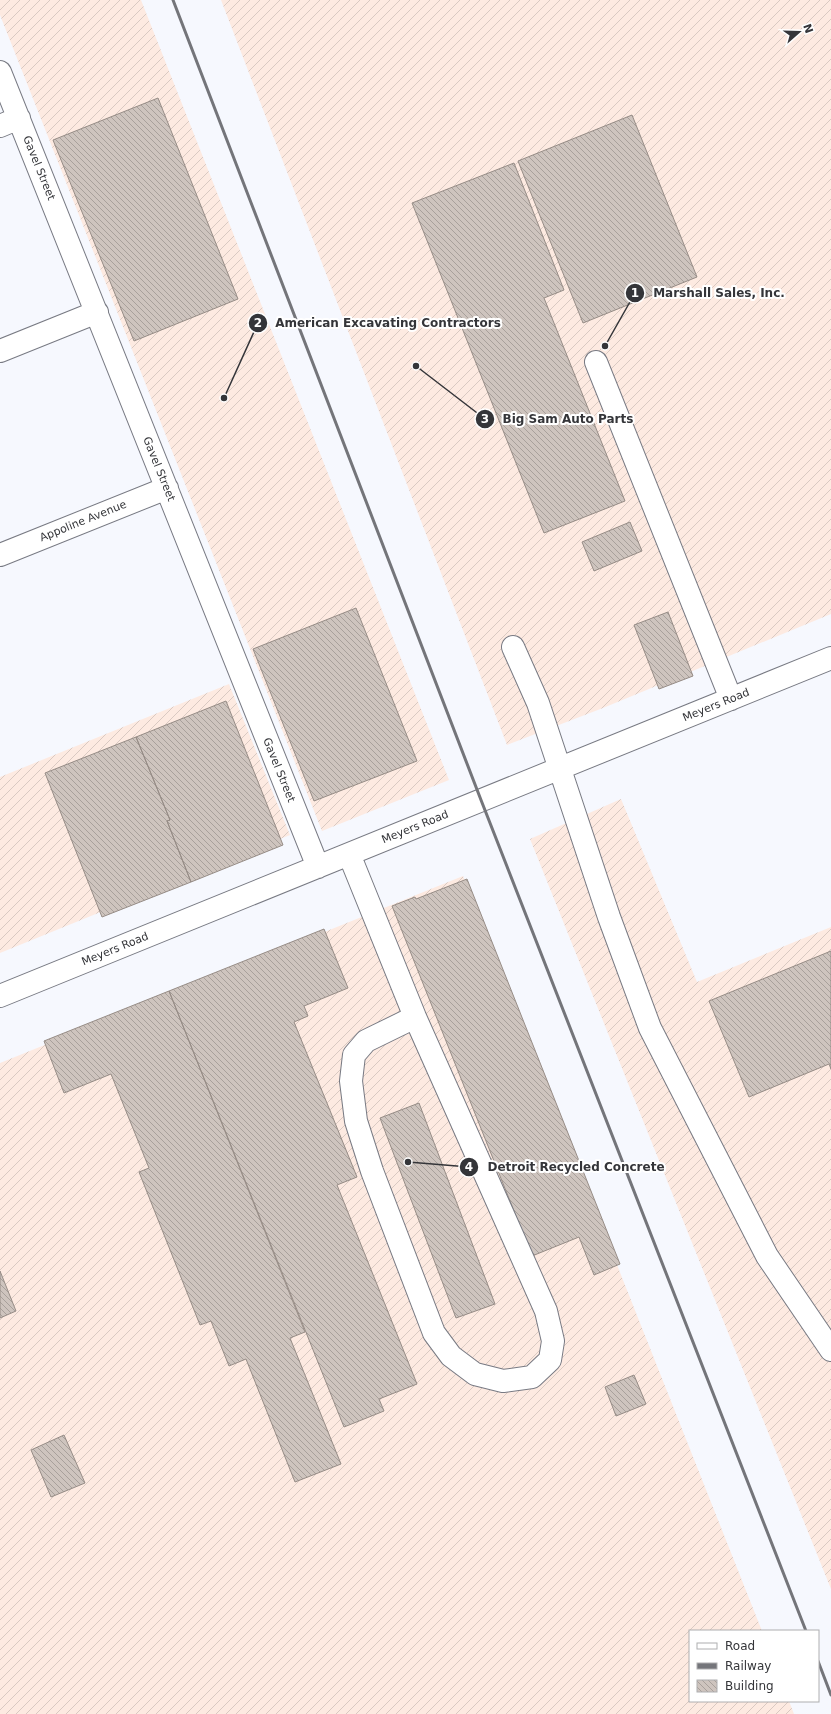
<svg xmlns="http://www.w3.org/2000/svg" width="831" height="1714" viewBox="0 0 831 1714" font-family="'DejaVu Sans',sans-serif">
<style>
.industrial{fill:url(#industrial-furrows)}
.building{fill:url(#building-back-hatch);stroke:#968c86}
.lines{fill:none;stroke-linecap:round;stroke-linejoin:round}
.minor-casing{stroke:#787a83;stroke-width:24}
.minor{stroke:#fff;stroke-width:22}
.rail{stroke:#74757a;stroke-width:3}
.labels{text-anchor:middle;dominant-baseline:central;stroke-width:4;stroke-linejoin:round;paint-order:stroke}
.street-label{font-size:11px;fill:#343539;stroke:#fff}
.leader{fill:none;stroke:#343539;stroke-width:1.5}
.callout-dot{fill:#343539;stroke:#fff;stroke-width:1.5}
.mark-label{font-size:12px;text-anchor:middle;font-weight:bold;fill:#fff}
.callout-label{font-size:12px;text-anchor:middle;font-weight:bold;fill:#343539;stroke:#fff;stroke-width:4;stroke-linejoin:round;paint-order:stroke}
</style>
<defs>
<pattern id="industrial-furrows" width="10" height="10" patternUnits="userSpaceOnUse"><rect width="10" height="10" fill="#fdeae1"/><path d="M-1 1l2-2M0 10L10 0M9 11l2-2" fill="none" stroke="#d9c9c2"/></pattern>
<pattern id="building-back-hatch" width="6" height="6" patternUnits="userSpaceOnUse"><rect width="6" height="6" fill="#cec4be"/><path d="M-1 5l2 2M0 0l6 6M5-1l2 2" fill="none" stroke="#a8a09b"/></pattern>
</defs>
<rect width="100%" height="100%" fill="#f6f8fe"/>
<path class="industrial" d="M0 0H141L449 780 322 831 0 15Z
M221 0H831V614L603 708 507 745Z
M229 684 290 835 0 953V777Z
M621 799 697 982 831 927V1589L530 839Z
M463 876 762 1631H690V1701H789L794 1714H0V1063Z"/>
<path class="building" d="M158 98 238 299 134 341 53 140Z
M632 115 697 277 583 323 518 161Z
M514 163 564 290 544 298 625 501 544 533 412 203Z
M630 522 642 551 594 571 582 542Z
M356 608 417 761 314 801 253 649Z
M668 612 693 676 659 689 634 625Z
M226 701 283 845 191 882 167 821 170 820 136 737Z
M136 737 170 820 167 821 191 882 102 917 45 773Z
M467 879 620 1264 594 1275 579 1237 532 1256 392 906 415 897 416 899Z
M324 929 348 988 304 1006 308 1016 294 1022 357 1177 337 1185 417 1384 379 1399 384 1411 344 1427 169 991Z
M831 951V1069L829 1064 749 1097 709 1001Z
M169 991 305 1332 290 1338 341 1464 295 1482 246 1359 229 1366 211 1321 200 1325 139 1172 149 1168 111 1074 64 1093 44 1041Z
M419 1103 495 1304 456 1318 380 1118Z
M0 1271 16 1311 0 1318Z
M634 1375 646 1404 616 1416 605 1387Z
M64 1435 85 1483 51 1497 31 1450Z"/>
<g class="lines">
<defs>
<path id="minor" d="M0 72 318 867
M0 126 19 118
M0 351 97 312
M596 362 731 699
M0 555 167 488
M513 647 538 703 609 917 650 1028 767 1256 831 1350
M349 854 415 1017 546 1311 553 1341 550 1360 532 1377 503 1381 475 1374 451 1356 434 1333 372 1171 356 1121 351 1081 354 1055 366 1041 415 1017
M0 996 831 658"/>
</defs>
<use href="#minor" class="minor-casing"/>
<use href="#minor" class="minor"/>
<path class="rail" d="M173 0 481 800 806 1631
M818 1661 831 1695"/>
</g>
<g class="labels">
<g class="street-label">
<text transform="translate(39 168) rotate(68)">Gavel Street</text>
<text transform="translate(159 469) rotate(68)">Gavel Street</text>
<text transform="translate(83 521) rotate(-22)">Appoline Avenue</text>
<text transform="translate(716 705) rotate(-22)">Meyers Road</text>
<text transform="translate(279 770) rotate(68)">Gavel Street</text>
<text transform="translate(415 827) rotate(-22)">Meyers Road</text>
<text transform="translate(115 949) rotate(-22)">Meyers Road</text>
</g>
</g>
<path class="leader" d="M605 346L635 293M224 398L258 323M416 366L485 419M408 1162L469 1167"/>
<g class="callout-dot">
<circle cx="605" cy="346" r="4"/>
<circle cx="224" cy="398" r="4"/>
<circle cx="416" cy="366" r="4"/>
<circle cx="408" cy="1162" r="4"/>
<circle cx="635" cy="293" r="10"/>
<circle cx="258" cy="323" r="10"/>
<circle cx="485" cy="419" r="10"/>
<circle cx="469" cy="1167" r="10"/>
</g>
<g class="mark-label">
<text x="635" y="297">1</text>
<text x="258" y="327">2</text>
<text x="485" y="423">3</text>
<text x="469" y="1171">4</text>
</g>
<g class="callout-label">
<text x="719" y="297">Marshall Sales, Inc.</text>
<text x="388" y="327">American Excavating Contractors</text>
<text x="568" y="423">Big Sam Auto Parts</text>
<text x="576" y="1171">Detroit Recycled Concrete</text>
</g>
<rect x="689" y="1630" width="130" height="72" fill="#ffffff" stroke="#aeaeb0"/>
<rect x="697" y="1643" width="20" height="6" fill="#ffffff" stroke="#aeaeb0"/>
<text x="725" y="1650" font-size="12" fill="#343539">Road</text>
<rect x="697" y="1663" width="20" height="6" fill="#74757a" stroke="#aeaeb0"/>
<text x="725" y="1670" font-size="12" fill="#343539">Railway</text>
<rect x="697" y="1680" width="20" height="12" fill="url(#building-back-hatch)" stroke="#aeaeb0"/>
<text x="725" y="1690" font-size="12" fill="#343539">Building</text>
<g transform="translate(799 32) rotate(70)" stroke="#ffffff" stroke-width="3" paint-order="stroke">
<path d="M0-3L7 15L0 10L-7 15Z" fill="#343539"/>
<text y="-6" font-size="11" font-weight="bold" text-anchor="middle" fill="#343539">N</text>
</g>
</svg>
